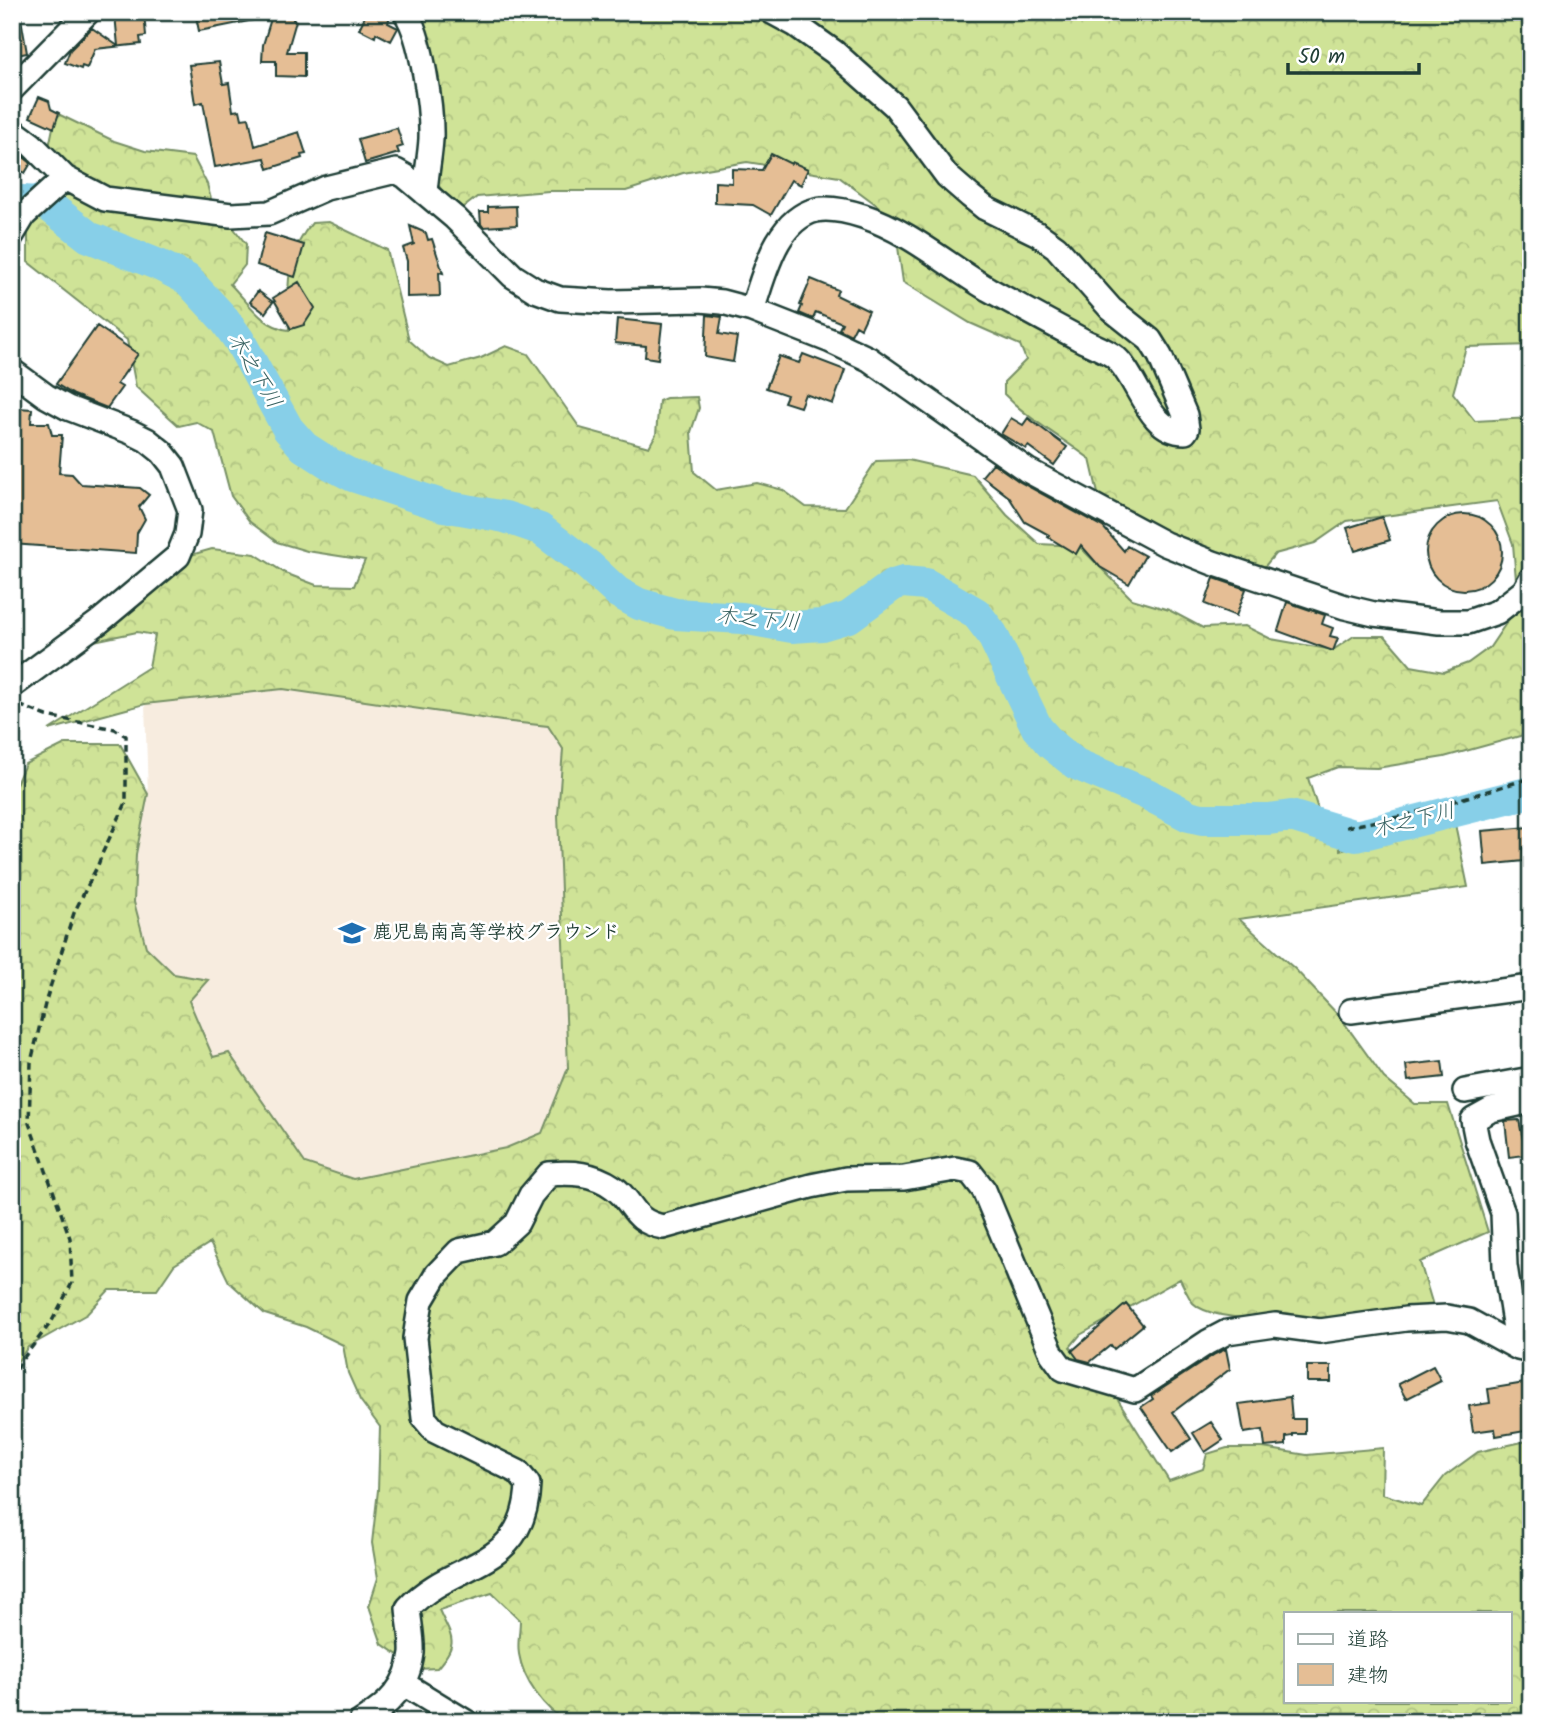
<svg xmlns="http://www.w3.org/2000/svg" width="1543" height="1734" viewBox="0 0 1543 1734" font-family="Kalam,'Klee One',sans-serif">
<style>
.built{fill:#f7ecdf}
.forest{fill:url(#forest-crowns);stroke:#779066;stroke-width:2;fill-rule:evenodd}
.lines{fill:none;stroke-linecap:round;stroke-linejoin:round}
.river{stroke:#87cfe8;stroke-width:32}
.building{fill:#e5be95;stroke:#1f3d34;stroke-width:2}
.minor-casing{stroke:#1f3d34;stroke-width:28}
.path{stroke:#1f3d34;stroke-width:3.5;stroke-dasharray:7 5;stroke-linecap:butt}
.minor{stroke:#fff;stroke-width:23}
.labels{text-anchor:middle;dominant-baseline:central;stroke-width:5;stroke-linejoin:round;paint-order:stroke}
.poi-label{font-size:19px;font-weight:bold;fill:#1f3d34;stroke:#fff;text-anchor:start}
.water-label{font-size:21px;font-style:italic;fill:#396261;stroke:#fff}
</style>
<defs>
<pattern id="forest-crowns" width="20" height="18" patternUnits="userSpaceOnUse" patternTransform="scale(1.75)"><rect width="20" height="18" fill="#cfe397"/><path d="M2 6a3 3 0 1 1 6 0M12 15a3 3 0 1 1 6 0" fill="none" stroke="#b1c483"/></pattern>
</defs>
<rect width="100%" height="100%" fill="#fff"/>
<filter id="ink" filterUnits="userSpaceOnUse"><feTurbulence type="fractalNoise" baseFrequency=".0143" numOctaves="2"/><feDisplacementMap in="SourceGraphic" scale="14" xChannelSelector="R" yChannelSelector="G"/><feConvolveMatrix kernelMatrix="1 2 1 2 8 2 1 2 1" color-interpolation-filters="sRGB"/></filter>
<g filter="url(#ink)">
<path class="built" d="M284 689 502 721 548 725 563 749 558 815 568 1068 542 1133 506 1148 353 1179 305 1163 230 1053 213 1057 189 1001 207 981 174 974 146 947 134 902 136 854 148 794 145 704Z"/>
<path class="forest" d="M415 12H1531V345L1466 347 1453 393 1475 421 1531 418V552L1516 580 1513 544 1497 501 1347 521 1315 543 1275 554 1261 571 1244 568 1100 502 1090 459C1061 437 1029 420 1004 394V382L1026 360 1020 345 970 323 903 282 895 226 878 206 839 177 747 162 683 173 626 191H549L477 197 459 211 437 184Z
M56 113 114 141 145 151 193 157 207 184 211 199 246 244 245 265 230 284C248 302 262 327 289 330 287 291 285 253 312 223L329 222 387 250 409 340 429 358 449 367 481 358 506 346 528 354 580 428 649 447 656 434 659 401 666 398 697 397 699 408 691 432 694 472 716 490 757 483 783 490 806 507 845 508 876 461 908 460 973 475 1007 515 1039 544 1079 546 1132 599 1169 610 1203 628 1245 626 1271 639 1333 650 1354 636H1385L1411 666 1444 672 1468 663 1490 647 1513 613 1531 596V733L1444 757 1377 768 1338 767 1308 778 1324 828 1339 830 1340 850 1454 819 1468 887 1239 919 1295 969 1340 1017 1384 1078 1415 1104H1448L1488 1232 1420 1262 1434 1309C1389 1312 1223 1334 1193 1303 1188 1297 1184 1287 1180 1279L1080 1335 1070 1347 1112 1390 1169 1481 1203 1469 1207 1454 1227 1448H1263L1307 1455 1383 1448 1382 1494 1421 1506 1445 1476 1478 1452 1531 1440V1722H567C544 1709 523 1680 519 1654 517 1643 520 1631 520 1620L492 1593 439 1610C452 1639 460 1642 437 1668L418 1669 382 1644 369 1606 378 1578 372 1543 378 1490 380 1427 360 1400 348 1373 343 1345 306 1327 265 1314 229 1282 210 1243 174 1265 157 1290H109L87 1314 28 1347 12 1369V793L25 764 65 744H120L148 794 136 854 134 902 146 947 174 974 208 980 189 1001 213 1057 229 1053 305 1163 353 1179 506 1148 542 1133 568 1068 558 815 563 749 548 726 502 721 283 689 145 704 49 730 149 667 155 635 137 632 94 641 85 638 184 557 212 549 255 554 285 573 316 585 354 586 365 560 307 551 277 542 250 522 231 496 214 432 196 422 179 426 136 387 127 340 28 262V212L62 182 49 147ZM1286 1613H1510V1701H1286Z"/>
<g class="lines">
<path class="river" d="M12 203 22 201 41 202 53 209 89 237 159 265 187 279 224 319 239 340 288 429 304 447 332 465 353 476 444 506 505 517 540 529 589 566 617 592 639 604 675 614 742 618 792 627 822 625 849 617 893 585 903 582 926 584 976 613 992 634 1037 728 1051 744 1076 764 1147 794 1189 816 1202 819H1269L1291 816 1356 836 1531 792"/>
</g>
<path class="building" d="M144 12 146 36 140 37 141 44 95 49 87 68 82 66 81 69 65 63 70 50 92 28 118 46 115 14Z
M195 12H258L259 19 199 31Z
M273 12H295L293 20 296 21 287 52H304V77L276 76V61H262L263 45Z
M367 12H391L388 23 398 28 391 41 376 33 375 37 359 29Z
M12 13H20L27 53 12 56Z
M219 62 223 84 229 83 233 111 240 110 242 119 249 118 255 146 299 132 306 154 301 155 302 158 268 169 265 158 215 167 203 102 195 104 189 65Z
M39 97 49 101 51 109 59 113 54 128 30 117Z
M397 128 403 146 397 148 399 153 365 163 358 139Z
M12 148 31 163 25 173 12 165Z
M771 154 791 164 792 162 808 169 801 185 791 180 771 215 753 205 715 203V182L732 183V169L762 170Z
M516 206 517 225 483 227 481 224 480 212H488V207Z
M410 226 426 233 428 240 432 239 443 273 439 272 440 296 407 297V261L403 248 414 244Z
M265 233 304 245 295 277 257 265Z
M811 279 838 290 836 295 869 311 861 328 856 325 851 335 839 329 842 323 816 312 813 319 799 313 802 306 800 305Z
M299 282 315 308 304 325 291 329 273 298Z
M258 291 273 302 265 313 250 302Z
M707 315 722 317 719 334 737 337 733 362 705 357Z
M617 319 662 324 658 359 645 357 646 346 615 343Z
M97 326 138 354 117 384 122 387 107 408 74 395 56 384Z
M803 354 845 370 833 404 805 394 800 407 784 402 787 395 766 388 779 356 799 363Z
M18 408 32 409 31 423H49L52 435H62L59 473 72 474 81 484 140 488 149 495 139 507 145 519 137 533 136 553 12 544V428L17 429Z
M1011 418 1023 425 1028 418 1067 447 1054 465 1028 446 1026 449 1001 434Z
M993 463 1020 482 1103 527 1124 551 1127 546 1145 556 1129 584 1100 567 1081 545 1076 554 1048 537 1049 535 1025 522 1009 497 982 476Z
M1426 552a38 38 0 1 1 76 0a38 38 0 1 1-76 0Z
M1382 517 1390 540 1355 551 1347 528Z
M1214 578 1246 589 1236 616 1205 604Z
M1287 602 1325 615 1322 624 1333 628 1330 636 1338 638 1333 651 1278 631Z
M1529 827 1531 846 1523 847 1524 861 1485 865 1482 831Z
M1442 1061 1444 1077 1408 1081 1406 1065Z
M1519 1120 1526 1155 1509 1157 1505 1121Z
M1126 1304 1143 1325 1114 1349 1111 1345 1090 1362 1078 1359 1072 1351Z
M1226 1349 1230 1369 1173 1412 1191 1439 1172 1452 1141 1407 1153 1399 1151 1396 1215 1354Z
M1307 1366H1331V1382H1307Z
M1433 1366 1441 1381 1406 1399 1398 1384Z
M1531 1382V1430L1496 1436 1495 1429 1473 1432 1469 1406 1490 1403 1488 1389Z
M1290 1397 1292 1419H1305V1434H1293V1436L1286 1437V1445L1265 1447 1263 1430 1244 1433 1239 1404Z
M1211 1422 1223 1440 1205 1452 1193 1433Z"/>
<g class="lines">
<defs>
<path id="minor" d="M405 12C422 36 432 109 431 139 430 157 426 175 425 193
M12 89 88 12
M12 130 31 144 65 178 105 199 231 215 269 213 326 188 396 171 405 176 455 218 513 276 535 290 560 299 611 302 700 300 722 302 752 310 831 341 869 359 1027 470 1165 544 1213 563 1345 607 1374 614 1439 622H1468L1497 612 1524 591 1531 579
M12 235 24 215 65 178
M752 310C764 277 775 220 816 210 830 207 850 212 863 216 909 231 947 265 988 289 1019 306 1050 323 1082 340 1092 345 1106 350 1115 357 1139 378 1147 432 1185 432L1187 429 1185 415 1160 356 1150 340 1111 309 1056 247 1038 234 985 208 970 196 947 176 895 106 834 52 796 25 772 12
M12 371 46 396 68 408 131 432 147 440 162 452 173 466 190 510 187 534 178 556 99 622 12 686
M1351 1011 1531 987
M1465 1091 1531 1079
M1518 1348 1505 1266 1503 1213 1477 1140 1473 1120 1491 1110 1531 1101
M404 1684 466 1722
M361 1722C389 1705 408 1686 412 1653 413 1639 409 1622 408 1608 454 1559 525 1571 528 1484L518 1472 435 1431 424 1418 415 1338 421 1301 437 1274 459 1251 495 1243 517 1223 531 1195 549 1174C572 1172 593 1173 613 1187 635 1202 631 1221 663 1227L811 1186 846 1179 904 1178 955 1169 970 1172 984 1190 1052 1354 1063 1369 1135 1390 1208 1342 1227 1332 1275 1325 1320 1331 1406 1319 1447 1317 1469 1321 1518 1348 1531 1351"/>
</defs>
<use href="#minor" class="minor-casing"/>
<path class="path" d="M1346 827 1404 816 1531 778
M12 1380 21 1361 52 1321 72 1283 70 1238 29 1123 31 1062 46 1000 74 913 98 865 102 854 126 803V736L115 729 47 716 19 705"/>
<use href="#minor" class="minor"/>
</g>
</g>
<defs>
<symbol id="school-bare" viewBox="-9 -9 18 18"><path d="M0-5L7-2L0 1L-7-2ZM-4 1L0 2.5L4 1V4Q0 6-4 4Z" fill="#1f6fb2" stroke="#fff" stroke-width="2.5" paint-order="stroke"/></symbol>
</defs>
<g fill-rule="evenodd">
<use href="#school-bare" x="333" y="914" width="38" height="38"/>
</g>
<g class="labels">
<g class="poi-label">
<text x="373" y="933">鹿児島南高等学校グラウンド</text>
</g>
<g class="water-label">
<text transform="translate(254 371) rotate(59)">木之下川</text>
<text transform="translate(758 620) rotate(5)">木之下川</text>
<text transform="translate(1414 821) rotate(-14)">木之下川</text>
</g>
</g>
<rect width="1543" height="1734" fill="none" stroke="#fff" stroke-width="42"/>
<rect x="21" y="21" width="1501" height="1692" fill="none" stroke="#1f3d34" stroke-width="2.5" filter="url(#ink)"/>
<rect x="1284" y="1612" width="228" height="91" fill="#ffffff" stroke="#a5b1ae" stroke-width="2"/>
<rect x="1298" y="1634" width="35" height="10" fill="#ffffff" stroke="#a5b1ae" stroke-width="2"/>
<text x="1347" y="1646" font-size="21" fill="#1f3d34">道路</text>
<rect x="1298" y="1664" width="35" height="21" fill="#e5be95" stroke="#a5b1ae" stroke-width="2"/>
<text x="1347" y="1682" font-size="21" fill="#1f3d34">建物</text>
<path d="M1288 63v10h131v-10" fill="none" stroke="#1f3d34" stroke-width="3.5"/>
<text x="1298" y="63" font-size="21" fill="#1f3d34" stroke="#ffffff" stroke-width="5" paint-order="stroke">50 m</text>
</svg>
